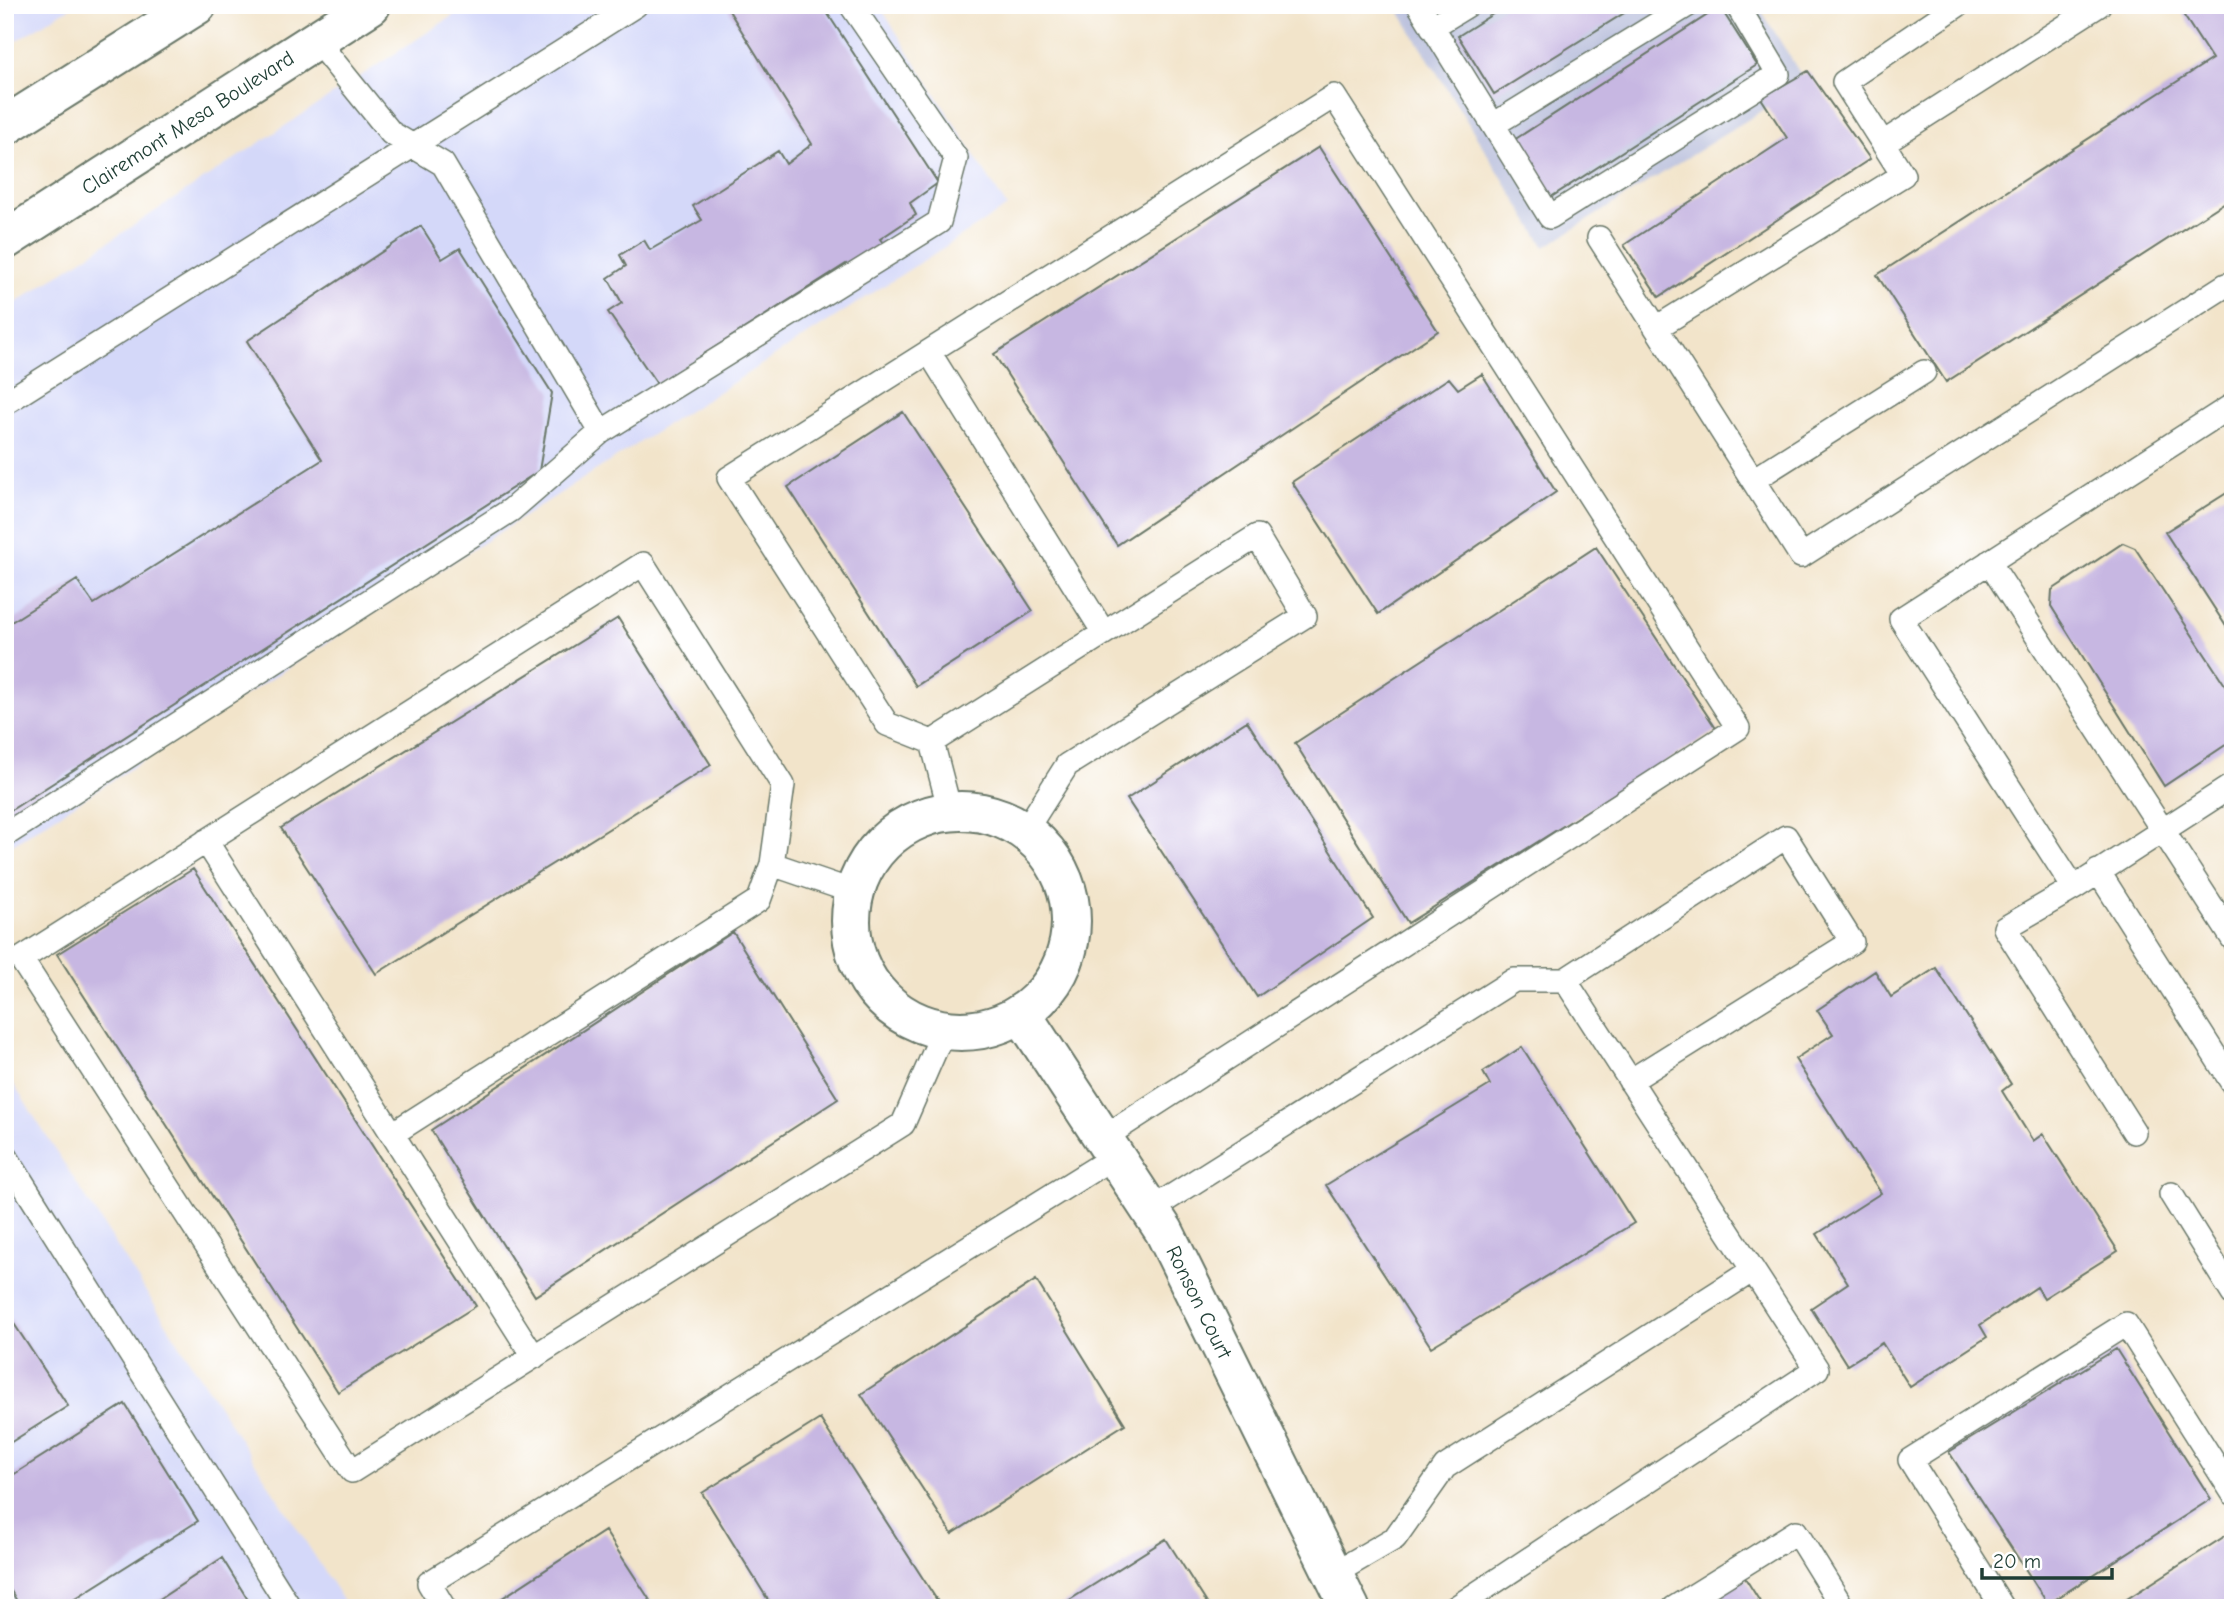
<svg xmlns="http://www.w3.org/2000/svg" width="2238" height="1613" viewBox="0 0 2238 1613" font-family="'Comic Neue',sans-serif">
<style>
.built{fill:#d4d8f9}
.industrial{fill:#bdc3de}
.building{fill:#c7b7e2}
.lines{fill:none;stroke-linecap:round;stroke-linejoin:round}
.service-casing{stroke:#697768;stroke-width:26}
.minor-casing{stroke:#697768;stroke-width:42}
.primary-casing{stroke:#697768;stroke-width:42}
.service{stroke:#fff;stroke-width:23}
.minor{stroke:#fff;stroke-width:38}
.primary{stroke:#fff;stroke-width:38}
.labels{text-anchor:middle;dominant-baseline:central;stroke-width:7;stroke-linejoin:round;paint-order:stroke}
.street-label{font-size:21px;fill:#1f3d34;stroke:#fff}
</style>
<rect width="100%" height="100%" fill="#fff"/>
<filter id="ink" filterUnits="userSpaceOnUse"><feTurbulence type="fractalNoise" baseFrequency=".0143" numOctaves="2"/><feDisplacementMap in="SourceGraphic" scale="14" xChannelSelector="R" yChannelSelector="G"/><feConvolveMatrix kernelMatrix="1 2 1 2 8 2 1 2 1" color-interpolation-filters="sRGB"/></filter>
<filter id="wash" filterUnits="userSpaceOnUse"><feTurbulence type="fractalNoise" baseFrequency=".00686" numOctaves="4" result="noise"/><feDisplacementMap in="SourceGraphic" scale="28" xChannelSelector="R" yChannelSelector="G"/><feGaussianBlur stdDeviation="1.57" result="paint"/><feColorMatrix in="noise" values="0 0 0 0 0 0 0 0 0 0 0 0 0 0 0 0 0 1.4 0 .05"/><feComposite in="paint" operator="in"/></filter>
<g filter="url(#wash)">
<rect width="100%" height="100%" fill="#f2e4ca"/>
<path class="built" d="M5 5H74L5 48Z
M469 5H879L1007 207 5 849V310Z
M5 1071 348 1608H5Z"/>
<path class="industrial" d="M1395 5H1758L1806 83 1545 247Z"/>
<g id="blocks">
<path class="building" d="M734 5H822L938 183 910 203 916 215 880 239 889 251 851 274 846 264 657 384 608 312 622 303 608 278 626 266 620 255 644 240 650 250 702 220 693 206 778 151 786 164 812 144 728 9Z
M1507 5H1637L1494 94 1458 36Z
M2177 5H2233V197L1946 382 1877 275 2212 59Z
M1720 7 1757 65 1551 197 1514 140Z
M1808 71 1870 159 1659 297 1624 245 1787 138 1761 98Z
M1319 147 1438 331 1117 545 994 354Z
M421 226 442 259 460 248 552 393 539 471 5 814V626L77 580 94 604 322 460 247 341Z
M1482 374 1556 492 1378 614 1292 482 1449 378 1458 389Z
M903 412 1033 611 916 686 788 487Z
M2233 489V637L2165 532Z
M2123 543 2135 548 2233 697V740L2164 786 2051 606 2052 590Z
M1596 547 1717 730 1408 923 1295 743Z
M618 618 711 765 376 974 281 828Z
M1247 721 1373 918 1257 997 1127 799Z
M193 869 476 1306 338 1392 57 954Z
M733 932 838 1099 535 1296 431 1130Z
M1936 968 2011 1084 2002 1091 2033 1141 2043 1134 2118 1251 2044 1298 2037 1287 1980 1325 1987 1337 1910 1387 1882 1343 1847 1365 1811 1308 1848 1283 1817 1234 1881 1193 1795 1059 1833 1034 1817 1010 1875 971 1891 997Z
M1522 1047 1634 1223 1431 1347 1326 1185 1490 1085 1483 1072Z
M1036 1280 1125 1424 952 1534 861 1394Z
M5 1310 68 1406 5 1446Z
M2116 1349 2211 1499 2048 1604 1949 1452Z
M125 1404 198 1521 60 1608H21L5 1581V1480Z
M820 1419 942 1608H773L702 1493Z
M605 1531 655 1608H487Z
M2233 1531V1608H2113Z
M1166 1539 1210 1608H1057Z
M222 1558 253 1608H146Z
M1742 1573 1764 1608H1687Z"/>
</g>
</g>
<g filter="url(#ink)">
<use href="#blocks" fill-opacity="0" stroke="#697768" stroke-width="2"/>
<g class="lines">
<defs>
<path id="service" d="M1419 5 1550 217 1778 74 1737 5
M1432 27 1468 5
M316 40 391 133 443 164 601 432
M1493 125 1688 5
M1883 143 2099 5
M1599 238 1801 556 2226 285H2233
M1656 328 1903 175 1844 82 1958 5
M929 352 1104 633
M5 403 636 5
M2233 405 1901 619 2074 888 2233 785
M1753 480 1924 372
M1989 562 2233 939
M932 742 887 724 729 478 1334 96 1738 728 1103 1138
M950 811 932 742 1257 536 1305 616 1067 765 1025 831
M5 835 511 510 601 432 939 222 956 158 851 5
M206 841 534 1357
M2098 871 2233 1084
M2074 888 2005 928 2134 1132
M854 892 772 864 783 785 643 564 21 959 352 1471 903 1124 944 1030
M1565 980 1786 837 1852 942 1630 1081
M392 1134 759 900 772 864
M5 1155 290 1608
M2171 1194 2233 1294
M1150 1210 1514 980H1565L1817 1369 1455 1608
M1333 1574 1395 1538 1445 1467 1753 1270
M444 1608 429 1583 1115 1156
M1674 1608 1796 1532 1843 1608
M2003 1608 1910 1460 2126 1324 2233 1493"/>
<g id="minor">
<circle cx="961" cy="921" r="110"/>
<path id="s1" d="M1021 1013 1164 1231 1350 1608"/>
</g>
<g id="primary">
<path d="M5 126 197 5"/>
<path id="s2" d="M5 240 371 5"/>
</g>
</defs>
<use href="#service" class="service-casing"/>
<use href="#minor" class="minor-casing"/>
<use href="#primary" class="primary-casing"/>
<use href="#service" class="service"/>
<use href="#minor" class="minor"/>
<use href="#primary" class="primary"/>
</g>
</g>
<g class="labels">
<g class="street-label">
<text stroke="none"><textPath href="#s2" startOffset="217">Clairemont Mesa Boulevard</textPath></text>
<text stroke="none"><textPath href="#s1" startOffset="340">Ronson Court</textPath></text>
</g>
</g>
<rect width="2238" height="1613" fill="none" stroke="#fff" stroke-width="28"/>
<path d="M1982 1568v10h130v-10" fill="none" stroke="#1f3d34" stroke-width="3.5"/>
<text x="1993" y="1568" font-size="21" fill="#1f3d34" stroke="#ffffff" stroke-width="5" paint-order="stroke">20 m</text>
</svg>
